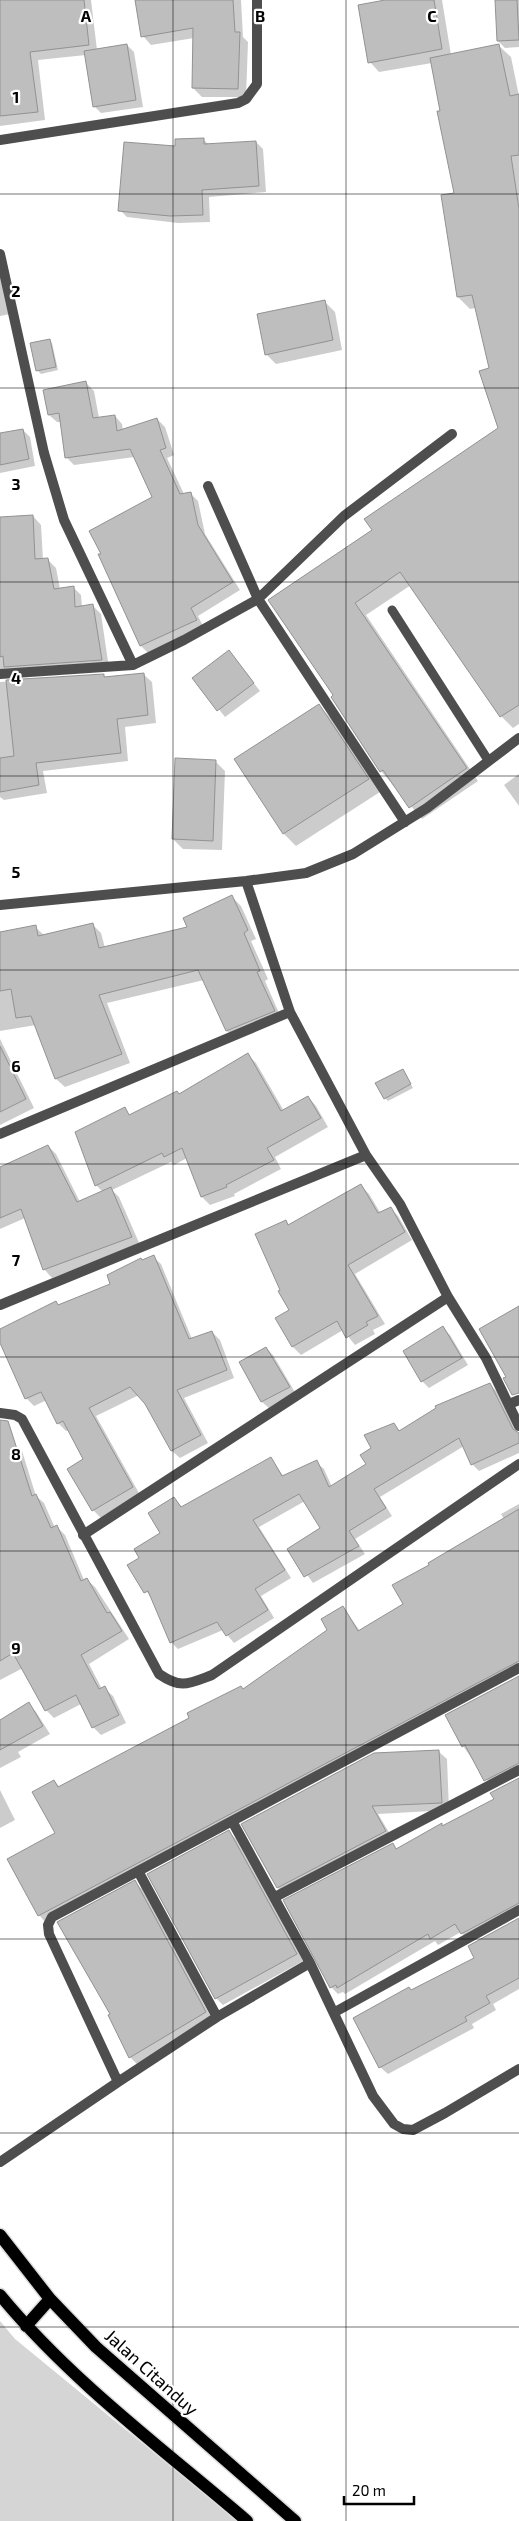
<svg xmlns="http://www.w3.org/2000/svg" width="519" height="2521" viewBox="0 0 519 2521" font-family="'Exo 2',sans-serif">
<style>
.green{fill:#d5d5d5}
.shadow{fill:#0003}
.building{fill:#bebebe;stroke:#929292}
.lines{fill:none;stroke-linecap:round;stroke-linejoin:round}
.primary-casing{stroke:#dbdbdb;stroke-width:15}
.lane{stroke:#4e4e4e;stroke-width:9}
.street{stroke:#4e4e4e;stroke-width:10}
.primary{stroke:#000;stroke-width:12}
.grid{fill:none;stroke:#000;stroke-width:1;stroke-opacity:0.55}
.labels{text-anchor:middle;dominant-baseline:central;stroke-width:4.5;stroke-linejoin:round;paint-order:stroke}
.street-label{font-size:18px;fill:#000;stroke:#fff}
.grid-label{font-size:16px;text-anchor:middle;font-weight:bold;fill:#000;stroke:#fff;stroke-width:4.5;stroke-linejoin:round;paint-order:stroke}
</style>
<rect width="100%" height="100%" fill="#fff"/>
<path class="green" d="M0 2321 15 2339 237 2521H0Z"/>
<path class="shadow" d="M26 0H91L97 50 127 45 134 52 143 107 101 113 94 106 86 55 38 60 45 120 0 126V1Z
M137 0H241L243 37 248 42 246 97H202L193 88 194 38 151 45 143 36Z
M392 0H442L451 55 499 46 511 57 519 96V724L513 728 501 716 411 585 366 615 478 781 422 819 381 771 334 696 270 601 373 530 500 428 490 369 476 308 470 309 458 297 456 194 432 63 379 72 370 62Z
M496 0H519V47L505 48 498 41Z
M204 140 209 145 256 142 263 149 266 192 209 197 210 222 178 223 127 217 120 210 177 147Z
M0 271 10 314 0 316Z
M325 302 335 312 342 350 276 364 266 354Z
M49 340 52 343 58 370 41 374 38 371Z
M86 383 94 391 99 418 115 416 122 424 123 430 157 419 165 427 174 455 167 458 184 494 190 493 198 501 205 534 240 590 198 616 204 628 149 654 141 646 100 555H103L153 498 135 457 74 465 66 457 62 422H57L49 415Z
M23 430 30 437 35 466 0 473V435Z
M33 516 41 525 43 560 47 559 56 568 60 589 73 587 81 595 82 607 93 606 101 614 109 668 0 670V518Z
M229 651 260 691 225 717 194 678Z
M143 674 152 682 156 723 125 727 128 761 43 771 47 793 4 800 0 797V682L103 675 107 678Z
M319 706 331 718 380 792 296 846 284 834 236 759Z
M215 761 225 771 222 850 183 849 173 839Z
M519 774V806L504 785Z
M232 897 241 906 256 939 251 941 268 979 265 981 282 1020 236 1039 227 1031 204 980 107 1003 130 1063 65 1087 56 1079 36 1025 0 1031V939L35 927 45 936 92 924 101 933 105 948 189 928Z
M0 1039 34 1108 0 1125Z
M248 1055 256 1063 284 1111 308 1097 316 1106 328 1127 275 1157 281 1169 234 1194 235 1196 210 1205 202 1197 187 1158 174 1165 171 1162 112 1190 119 1197 140 1245 52 1278 44 1269 25 1218 0 1229V1167L48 1146 56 1154 80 1202 103 1192 96 1185 124 1109 131 1116 179 1095Z
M403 1070 413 1088 388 1101 385 1098Z
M361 1186 369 1194 381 1214 390 1208 398 1216 412 1240 355 1274 385 1324 373 1330 375 1334 355 1345 343 1330 301 1355 293 1347 276 1319 291 1310 282 1290 286 1222 290 1226Z
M153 1257 161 1264 192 1339 212 1332 220 1340 234 1378 184 1398 208 1443 180 1458 172 1451 146 1403 139 1395 96 1416 140 1495 101 1518 93 1510 68 1469 84 1459 69 1430 66 1431 58 1423 47 1400 34 1406 26 1398 0 1340V1330L112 1285 143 1261Z
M443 1328 450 1335 468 1365 429 1388 422 1381Z
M266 1348 273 1355 296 1394 269 1408 262 1402 241 1363Z
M490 1384 497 1392 519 1434V1453L479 1471 472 1464 464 1446 380 1497 392 1516 355 1539 365 1554 313 1583 289 1550 322 1529 305 1501 259 1527 291 1578 261 1596 274 1618 234 1643 223 1630 178 1649 171 1642 152 1599 129 1566 141 1558 162 1534 174 1498 182 1507 271 1458 284 1477 316 1462 324 1469 332 1487 367 1465 373 1448 393 1424 400 1431Z
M0 1432 22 1451 36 1496 44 1503 55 1528 57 1527 65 1535 84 1580 86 1579 95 1587 129 1639 89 1664 102 1689 104 1688 113 1696 126 1723 101 1735 93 1727 81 1704 54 1718 46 1710 23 1668 0 1680Z
M519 1504V1671L46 1923 39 1915 57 1833 54 1781 60 1787 244 1690 328 1630 343 1607 360 1631 405 1605 431 1565 504 1519 501 1514Z
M519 1677V1773L492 1787 463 1746 446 1716Z
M29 1704 36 1712 50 1734 18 1752 21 1757 0 1768V1720Z
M439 1752 447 1759 449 1810 378 1814 393 1839 286 1895 278 1888 243 1824Z
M519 1778V1913L469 1941 461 1932 438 1945 435 1941 345 1994 343 1992 338 1994 331 1987 393 1845 397 1849 442 1825 444 1827 496 1800Z
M0 1790 15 1820 0 1828Z
M229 1832 236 1839 303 1961 223 2005 216 1998Z
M135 1882 142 1889 212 2019 137 2064 130 2057Z
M519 1919V1989L493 2004 496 2010 472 2024 474 2028 388 2074 380 2067 355 2018 476 1958Z"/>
<path class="building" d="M0 0H84L89 45 30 52 38 112 0 116Z
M135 0H233L235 32H240L238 89 192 88 193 28 141 37Z
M385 0H434L442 49 368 63 358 5Z
M495 0H517L519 40 497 41Z
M127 44 136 100 93 107 84 51Z
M499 44 510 96 519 94V155L511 156 519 209V705L500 717 400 572 355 603 467 768 409 808 383 770 380 772 331 697 333 695 268 600 372 530 364 519 498 428 479 371 489 368 472 295 457 297 441 195 454 193 437 111H440L430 58Z
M204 138V144L256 141 259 186 202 190 203 215 170 216 118 211 124 142 175 146V139Z
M325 300 333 340 265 355 257 314Z
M50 339 56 367 36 371 30 343Z
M86 381 93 418 115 415 117 431 157 418 166 448 160 450 180 494 191 492 198 525 233 582 191 608 197 620 140 646 98 554H101L89 531 152 497 130 449 65 458 59 413 48 415 43 390Z
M23 429 29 459 0 465V433Z
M33 515 35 559 48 558 54 589 74 586 75 607 93 604 102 660 4 667 3 656 0 657V517Z
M229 650 254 683 217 711 192 678Z
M144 673 148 715 117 719 121 753 36 763 39 785 0 792V758L14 756 6 680 104 674V677Z
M319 704 369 779 283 834 234 759Z
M175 758 216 760 213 841 172 839Z
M232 895 248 930 244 933 260 971 257 972 275 1011 226 1031 198 970 99 995 122 1054 55 1079 31 1016 16 1018 11 989 0 991V932L36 925 38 936 93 923 99 948 187 927 183 918Z
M0 1046 26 1099 0 1112Z
M248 1053 281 1111 308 1096 321 1118 267 1148 274 1160 226 1185 227 1187 201 1197 182 1148 164 1157 162 1153 95 1186 75 1132 125 1107 129 1115 177 1091 179 1094Z
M403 1069 411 1084 384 1099 375 1083Z
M48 1145 77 1202 111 1187 132 1237 43 1270 21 1209 0 1218V1167Z
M361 1184 378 1213 391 1207 405 1232 348 1265 378 1316 366 1322 368 1325 346 1338 337 1321 292 1347 275 1318 289 1310 278 1291 280 1290 255 1234 286 1220 288 1225Z
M154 1255 189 1339 212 1331 227 1370 177 1390 201 1435 171 1451 145 1404 130 1387 89 1408 133 1487 92 1511 67 1469 83 1459 63 1421 57 1424 41 1392 25 1399 0 1343V1329L56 1301 58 1305 110 1284 107 1275 141 1258 142 1260Z
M519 1306V1393L512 1395 503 1378 506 1377 479 1329Z
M443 1326 462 1358 421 1382 403 1351Z
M266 1347 290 1387 261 1402 239 1362Z
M490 1383 513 1429 519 1433V1443L471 1465 459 1438 374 1489 386 1508 349 1531 359 1546 304 1577 287 1549 320 1528 299 1494 253 1520 285 1570 255 1589 268 1610 226 1636 217 1622 170 1643 148 1591 144 1593 127 1565 139 1558 134 1549 160 1533 148 1513 174 1497 181 1507 271 1457 282 1476 317 1460 329 1487 366 1464 360 1455 371 1448 364 1435 394 1423 399 1431 436 1408 435 1406Z
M0 1420 8 1421 32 1496 36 1494 51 1528 57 1525 81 1581 87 1578 107 1613 110 1612 122 1631 81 1655 99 1689 105 1686 119 1715 92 1728 76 1695 45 1711 13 1653 0 1661Z
M519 1509V1661L38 1916 7 1859 55 1833 32 1792 54 1780 58 1787 189 1718 187 1713 241 1686 243 1689 327 1630 321 1619 343 1606 358 1631 403 1604 392 1585 429 1565 428 1563Z
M519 1676V1763L484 1781 465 1745 462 1747 445 1715Z
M29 1702 43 1726 0 1750V1720Z
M439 1750 442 1803 372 1806 386 1831 277 1888 241 1824 374 1753Z
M519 1778V1903L461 1934 455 1924 430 1939 428 1934 337 1988 336 1985 330 1988 283 1900 393 1843 396 1849 442 1823V1826L494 1799 490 1793Z
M229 1830 297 1954 215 1999 147 1874Z
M135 1880 206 2012 129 2058 108 2015 110 2014 57 1922Z
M519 1918V1978L486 1996 490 2003 465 2017 467 2021 379 2068 353 2018 409 1987 411 1990 474 1958 468 1946Z"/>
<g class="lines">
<defs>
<path id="primary" d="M0 2235 50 2299 96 2347 295 2521
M0 2295C71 2381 163 2449 247 2521
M26 2326 50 2299"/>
</defs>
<use href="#primary" class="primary-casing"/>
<path class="lane" d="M392 610 488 760"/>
<path class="street" d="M0 140 238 103 246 99 257 84V0
M0 254 44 453 64 520 133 665
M208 486 258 599 405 822
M0 674 133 665 184 640 258 599 344 516 452 434
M246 881 290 1012 366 1155 400 1204 448 1297 486 1358 519 1426
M0 905 246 881 306 873 353 854 427 808 519 738
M0 1134 290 1012
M0 1305 366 1155
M509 1404 519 1400
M0 1413 15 1415 22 1419 159 1674C181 1689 188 1684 212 1675L519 1464
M83 1535 448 1297
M519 1668 52 1917 48 1925 49 1934 118 2082 217 2017 310 1963 373 2096 394 2124 403 2129 413 2130 445 2113 519 2069
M232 1821 310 1963
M138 1871 217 2017
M275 1897 519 1770
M335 2012 519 1910
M0 2162 118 2082"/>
<use href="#primary" class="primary"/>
</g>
<path class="grid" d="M173 0V2521M346 0V2521M0 194H519M0 388H519M0 582H519M0 776H519M0 970H519M0 1164H519M0 1357H519M0 1551H519M0 1745H519M0 1939H519M0 2133H519M0 2327H519"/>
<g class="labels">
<g class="street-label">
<text transform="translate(152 2372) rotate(42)">Jalan Citanduy</text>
</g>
</g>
<g class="grid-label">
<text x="86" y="22">A</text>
<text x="260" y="22">B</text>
<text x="432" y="22">C</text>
<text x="16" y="103">1</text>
<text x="16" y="297">2</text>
<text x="16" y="490">3</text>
<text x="16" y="684">4</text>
<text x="16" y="878">5</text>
<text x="16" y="1072">6</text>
<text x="16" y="1266">7</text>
<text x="16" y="1460">8</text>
<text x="16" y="1654">9</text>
</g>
<path d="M344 2496v8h70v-8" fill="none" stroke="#000000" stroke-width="2.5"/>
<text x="352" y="2496" font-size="15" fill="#000000" stroke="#ffffff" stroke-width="4" paint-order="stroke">20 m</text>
</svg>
